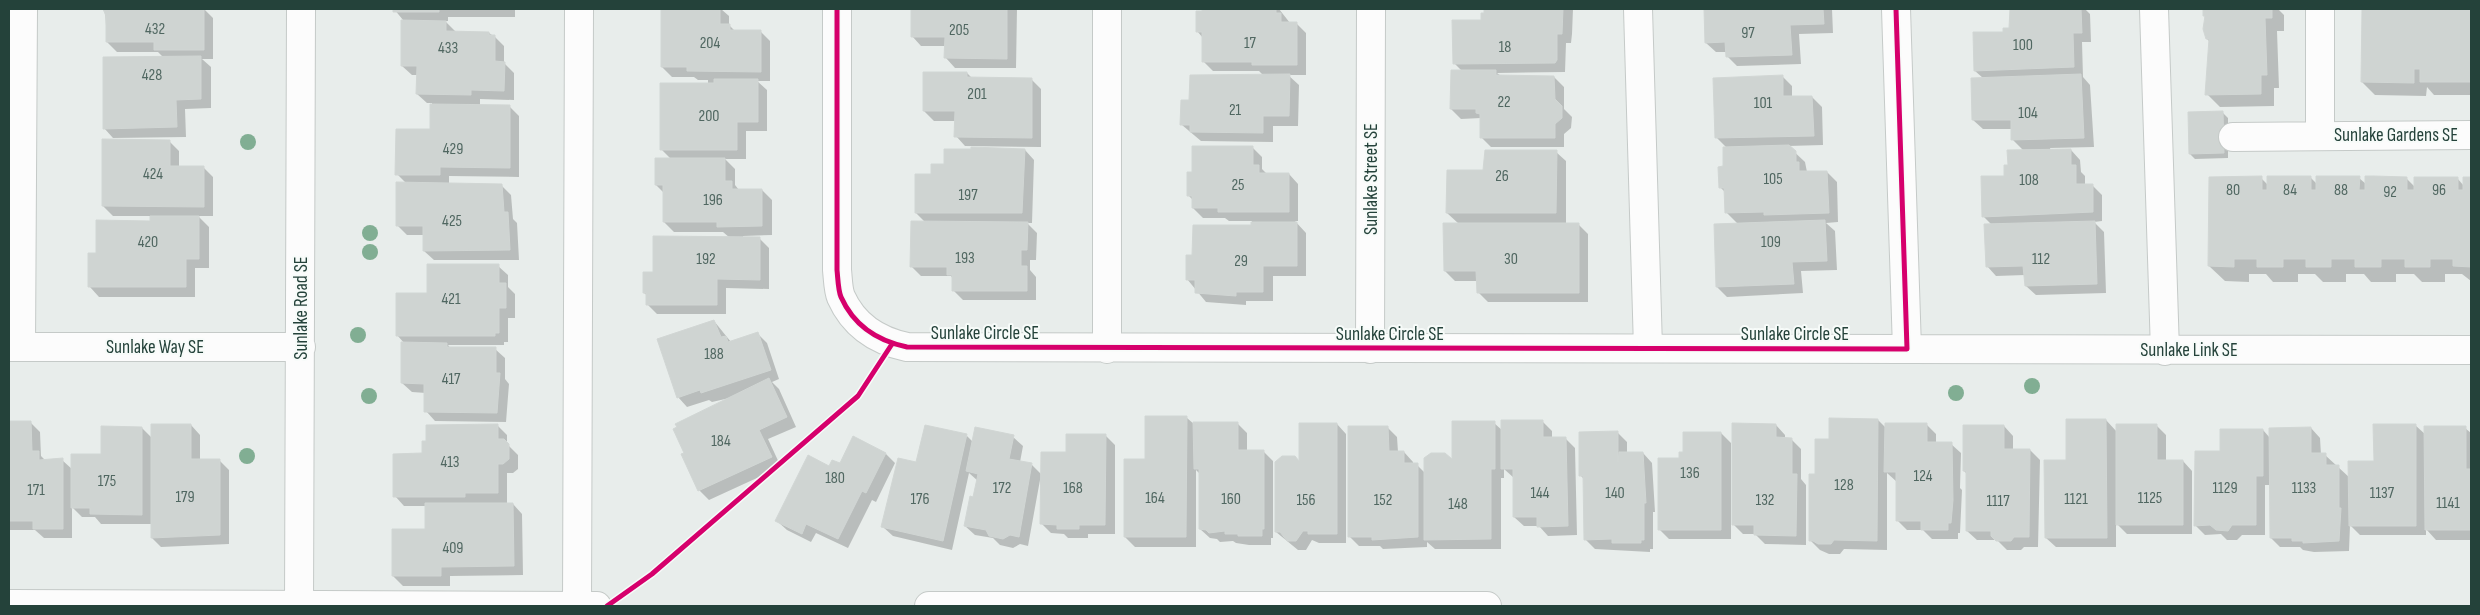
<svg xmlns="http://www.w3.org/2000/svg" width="2480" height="615" viewBox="0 0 2480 615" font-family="'Sofia Sans Condensed',sans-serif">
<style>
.shadow{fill:#0003}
.building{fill:#cfd4d2;stroke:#d1d6d4}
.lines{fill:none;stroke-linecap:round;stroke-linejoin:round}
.minor-casing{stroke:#c5cac8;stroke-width:30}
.minor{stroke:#fcfcfc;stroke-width:28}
.cycleway-casing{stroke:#f7fbf9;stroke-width:8}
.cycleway{stroke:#d6006c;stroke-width:5}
.tree{fill:#81ae93}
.labels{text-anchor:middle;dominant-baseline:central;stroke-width:4;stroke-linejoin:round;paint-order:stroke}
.number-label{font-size:16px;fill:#506761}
.street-label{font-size:19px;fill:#24423a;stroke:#f7fbf9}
</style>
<rect width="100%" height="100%" fill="#e8edeb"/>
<path class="shadow" d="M105 9H204L213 18V59H202L211 67V108L185 109 186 137 113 138 104 128 163 57 158 52H117L107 42Z
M394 9H515V17H448V21H445L456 32 489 33 495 37 504 46V63L514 73V100L480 99V106H509L519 116V177L449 176V185H501L511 195 513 219 517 223 519 260H434L424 251V235H407L397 225 406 183 397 174 432 130V103H427L417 94 418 75H412L402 66 403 20Z
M662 9H721L729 16V25L736 32H761L770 41V81H757L767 90V131H746V159H725L735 169V185L739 190H762L772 200V235L743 236V238H759L769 248V289L726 288V314H657L648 305V296L644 293 654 273 730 238 723 232H674L664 222V193L656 185 671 159 662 150V85L708 83V80H698L694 77H672L662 67Z
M912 9H1017L1016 68H955L946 58V46H921L912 36Z
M1203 9H1279L1290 23H1296L1306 33V75H1288L1299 85 1298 126H1273V142L1201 141 1182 125 1190 101 1264 76 1259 71H1213L1203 61V38L1197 31Z
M1485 9H1573L1572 34 1571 43H1566L1565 72 1497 73 1501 76 1554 77 1564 87V109L1572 117 1571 128 1564 134V147H1491L1481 137V118L1461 119 1451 109 1462 71 1454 63 1482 21Z
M1705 9H1832L1833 33 1799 34 1801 64 1737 66 1727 56V52H1716L1706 43Z
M2011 9H2085L2090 14 2091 42H2082L2083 77 2090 85 2094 147 2050 148 2051 151 2071 150 2080 160 2081 172 2085 176V185H2092L2102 195V221L2094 222 2104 232 2106 293 2036 295 2026 286 2025 275 1996 276 1987 266 1992 225 1983 216 2005 178 2009 166 2024 151 2013 140 2012 129H1983L1973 120 1983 78 1975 71 2011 29Z
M2204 9H2278L2284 15V31H2277L2279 88H2274V106L2220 107 2207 94V71H2210V42L2207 39Z
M2363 9H2471V95H2434L2427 87 2426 96 2375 95 2362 82Z
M967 73 972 78 1031 79 1041 89V147L965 146 956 136V121H934L924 111Z
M1782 76 1792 86V97H1812L1822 107 1823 145 1788 146 1805 162 1807 172H1827L1837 182 1838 222 1826 223 1835 231 1837 270 1801 271 1803 293 1727 297 1717 287 1738 224 1726 212 1725 192 1720 187 1727 148 1717 138Z
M2223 113 2228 118V158L2195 159 2190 154Z
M169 141 179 151V167H203L213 177V216H198L209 227V268H195V297H99L90 287 97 254 151 222V216H113L103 206Z
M985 147 989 150H1025L1034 160 1032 223H1027L1037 233 1036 260H1030V270L1036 277V300H963L953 290V279L951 276H921L911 266 925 222 916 213 932 175 946 166Z
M1252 147 1262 157V169L1267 174H1289L1298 184V221H1295L1306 233V276H1273V301H1246V305L1206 302 1187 279 1193 256 1252 226V221H1229L1225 218H1203L1193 208V200L1188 195 1193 173Z
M1556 152 1566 161V224H1578L1588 234V302H1488L1478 292V281H1455L1445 271 1459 224 1447 213 1484 171Z
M2261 178 2268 185 2311 178 2317 184 2359 178 2366 184 2406 178 2415 187 2457 178 2464 186V178H2471V281L2462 274H2445V282H2422L2414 274H2396V282H2371L2364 274H2346V282H2323L2315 274H2298V282H2273L2266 274H2249V282L2225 281 2209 266Z
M498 266 508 275V287L515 294V318H508V342H504V345H448L451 349H495L505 358V379L509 384 506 422 435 421 426 411V393L412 392 402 383 405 344 397 335 429 294Z
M714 321 731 342 758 334 767 343 779 379 772 382 779 389 796 427 768 439 781 467 709 500 699 490 734 397 712 402 709 400 687 407 678 397Z
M1187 418 1195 425 1237 423 1247 433V451H1263L1273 461V538H1271V545H1249L1236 543 1233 541 1220 542 1217 539 1210 538 1200 529V474L1196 470V547H1135L1125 537 1147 460Z
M1878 420 1886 428 1927 425 1936 434V443L1951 444 1961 453 1960 488 1962 490 1960 533H1958V539H1932L1923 530H1907L1897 520V482L1887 473V550L1844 549 1840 554H1829L1820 550 1810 540 1816 475 1831 441Z
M2106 420 2117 432 2156 425 2166 435V461H2183L2192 471V534H2127L2116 523V547H2056L2046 538 2067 462Z
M1542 421 1552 431V438H1565L1575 448 1577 535 1548 536 1539 526H1524L1514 517V478L1504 469V478H1501V549H1435L1427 542V547L1383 549 1380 546H1359L1349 536 1388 428 1397 437 1398 452H1404L1413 462V465H1417L1425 473 1454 462 1494 423 1503 431Z
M9 423H31L40 432 41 456 46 461 62 460 73 470 102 455 142 428 152 438 191 425 200 435V460H219L229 470V544L161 547 152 538V524H101L95 517H82L72 507V538H44L35 530H9Z
M1337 424 1346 434V543H1319L1312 540 1306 550H1298L1276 532 1300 464Z
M497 425 507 435V444L518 455V469L513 473H507V504H513L522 514 523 575 450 576V586H403L393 576 427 530 426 506H404L395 496 423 454Z
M1776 425 1785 435V439H1791L1801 449V479L1806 485V545L1765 544 1755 534H1743L1733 524Z
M2415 425 2426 435 2465 428 2471 433V540H2436L2426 529V535H2360L2350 525 2349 551 2314 552 2303 550 2300 547H2280L2271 538V485H2265V535H2242L2237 540H2227L2221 534 2205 535 2195 525 2221 453 2263 430 2270 438 2311 428 2320 438 2321 455H2325L2350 478 2375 462Z
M2004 426 2013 436V450H2030L2040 460 2038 547H2024L2021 550H2007L1997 540H1977L1967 531V474L1964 471Z
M1617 432 1627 442V453H1643L1652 463 1655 512H1653V549H1650V552L1595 549 1585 539V480L1580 475Z
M1721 433 1731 443V539H1669L1659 529 1681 460Z
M966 435 973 442 1013 437 1023 446 1020 462 1032 465 1042 475 1067 453 1105 435 1115 445V534H1088V538H1068L1064 534 1051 533 1042 524 1040 480 1028 546 1020 544 1013 548 1000 545 993 538 975 535 965 526 978 481 969 473 952 550 893 536 883 527 917 464Z
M886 454 895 463 876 502 872 500 848 548 816 533 811 542 787 530 777 521 830 468Z"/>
<path class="building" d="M103 9H204V50H154V42H106V16Z
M393 9H439V12H393Z
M661 9H720V24H730V30H761V72L687 71V67H661Z
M911 9H1007V59L944 58 945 37H911Z
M1202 9H1276V13H1281V22H1297V65H1252V62H1202V32H1196V11H1202Z
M1484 9H1563L1562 34H1557V60L1555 63 1453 64 1452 20H1481V13H1484Z
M1704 9H1823L1824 24 1790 25 1792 55 1726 57 1725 42 1705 43Z
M2010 9H2081L2082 33H2073L2074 67 1974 71 1973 32H2003V28H2009Z
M2203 9H2272V18H2265L2267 75H2261V94L2205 95 2209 39H2206L2203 29 2205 16H2203Z
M2362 9H2471V82H2420V69H2414V83L2361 82Z
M401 20 446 21V31L489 32V35H495V61L505 62 504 91 471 90V95L416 94 417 66H401Z
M201 56V99L176 100 177 127 103 129V57Z
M1451 70H1496V75L1554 76 1555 99 1562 106V118L1555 124V138H1480V114L1476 113V109H1450Z
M923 72H967V77L1032 78V138L954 137 955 111H923Z
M1290 74 1289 116H1263V133L1190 132V125H1180L1181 100H1189L1190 75Z
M2081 74 2084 138 2011 140V120H1972L1971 78Z
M1783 75V96H1812L1814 136 1715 138 1713 78Z
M714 79H758V122H737V150H660V83H714Z
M430 104 510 105V168L440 167V175H395L396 129H430Z
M2223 111 2224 153 2189 154 2188 112Z
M102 139 170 140V166H204V207L102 206Z
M1789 145 1796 151V162H1799V171H1827L1829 213 1764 215V212L1725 213 1724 188H1719L1718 167 1723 166V147Z
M1192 146H1253V165H1259V173H1289V212H1218V208H1192V196H1187V172H1192Z
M971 147 1025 149 1022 213H915V174H931V164H944V149H971Z
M2071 149V165H2076V184H2093V212L1982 217 1981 176H2004V165H2008L2007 150Z
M1485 150H1557L1556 213H1446L1447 170H1483Z
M655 158H725V181H732V189H762V226L717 227V222H663V185H655Z
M2262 176V190H2267V176H2311V190H2316V176H2360L2359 190H2365V176H2373L2407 177V190H2414V177H2458V190H2463V177H2471V267L2453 266V259H2430V267H2405V259H2381V267H2355V259H2331V267H2306V259H2283V267H2257V259H2234V267L2208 266 2209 177Z
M396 182 502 184 504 212H508L510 250 423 251V226H396Z
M150 216H199V259H186V287H88V253H96V220L150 221Z
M1825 220 1827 261 1792 262 1794 284 1716 287 1714 224Z
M911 221 1028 222 1027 250H1021V266H1027V291H952V275H947V267H910Z
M2095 221 2097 284 2025 286 2023 266 1986 267 1984 224Z
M1251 222H1297V266H1263V292H1236V296L1195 293V280H1186V255H1192L1193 225H1251Z
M1443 223H1579V293H1477L1476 271H1444Z
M653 236 760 237V280L717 279V305H646V293H643V272H653Z
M427 264H499V283H506V308H499V333H495V336H396V293H427Z
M714 320 721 337 726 336 728 342 758 332 771 370 701 393 700 390 677 398 657 339Z
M401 342 447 343V347H496V373H500L497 413 424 412V384L401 383Z
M769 378 787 417 759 430 772 457 698 491 681 454 684 453 673 429 677 427 675 424Z
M1145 416H1187L1186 537H1124V459H1145Z
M1829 418 1878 419 1877 541 1834 540 1831 544H1818L1813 541H1809V474H1815V439H1829Z
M2066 419H2106L2107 538H2045L2044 460H2066Z
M1501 420H1543V437H1566L1568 526 1537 527V517H1513V469H1501Z
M9 421H31L32 451H39V460L63 458V529H33V521H9Z
M1452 421H1495V469H1491V539L1424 540V458L1431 453H1445L1452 459Z
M1193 422H1238V450H1264V529H1262V536H1238V534H1225V531L1209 533 1206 530 1199 529V469H1194Z
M1299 423H1337V534H1308V531H1303L1296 541H1287L1280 532H1275V462L1282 456H1295L1299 461Z
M1732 423 1776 424V437L1792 438V474H1797L1796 536 1754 535V525H1732Z
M1885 423H1927V442H1952L1953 500 1951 523H1948V530H1921V521H1896V472H1884Z
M151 424H191V459H220V535L151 538Z
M498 424V439H504L509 444V459L503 464H498V493H465V497H393V454L422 453V441H426V425Z
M2116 424H2157V460H2183V525H2116Z
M2373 424H2416V526H2349L2348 461H2374Z
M925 425 967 434 943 541 881 527 898 458 916 462Z
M1963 425H2004V449H2030L2029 537H2014L2011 541H1996L1991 536V531H1966V471H1963Z
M101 426 142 427V515L90 514V508H71V454H101Z
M1348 426H1388L1389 451H1404V463H1418V537L1372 540V537H1348Z
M2424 426H2466V469H2471V530H2425Z
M975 427 1014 435 1009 459 1032 463 1019 537 1010 535 1003 539 989 536 986 530 964 526 970 496 973 497 978 474 966 471Z
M2311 427V453H2326V465H2339V508H2341L2339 541 2303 543V541H2292V538H2270L2269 428Z
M2220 429H2263V476H2256V525H2232L2228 531 2216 530 2210 525 2194 526 2195 451H2220Z
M1618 431V462L1619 452H1643L1646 503H1644V540H1641V543H1612V539L1584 540 1583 476H1579V432Z
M1683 432H1721V530H1658V458H1679V452H1683Z
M1066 434H1106L1105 525H1079V529H1057V525L1040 524 1041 452H1066Z
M853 436 886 453 866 493 862 491 838 539 806 524 802 534 775 521 808 455 829 466 832 460 840 463Z
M425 503H513L514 566 441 567V576H392V529H425Z"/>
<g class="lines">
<defs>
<path id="minor" d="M837 9V270C838 279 838 290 841 297 854 326 878 341 907 347L1907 349 1896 9
M1107 9V349
M1638 9 1648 348
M2154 9 2165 351
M2320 9V136
M2233 137 2471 135
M9 347H301
M21 347 23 9
M1370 349 1371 9
M1907 349 2471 350
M9 604 597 606
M299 606 301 9
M577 606 579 9
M929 606H1487"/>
</defs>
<use href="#minor" class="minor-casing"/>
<use href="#minor" class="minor"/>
<defs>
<path id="cycleway" d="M837 9V270C838 279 838 290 841 297 854 326 878 341 907 347L1907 349 1896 9
M607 606 652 574 858 396 892 344"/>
</defs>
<use href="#cycleway" class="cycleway-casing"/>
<use href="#cycleway" class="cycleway"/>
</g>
<g class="tree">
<circle cx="248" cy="142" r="8"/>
<circle cx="370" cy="233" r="8"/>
<circle cx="370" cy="252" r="8"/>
<circle cx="358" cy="335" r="8"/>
<circle cx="2032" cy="386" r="8"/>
<circle cx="1956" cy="393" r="8"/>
<circle cx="369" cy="396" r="8"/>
<circle cx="247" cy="456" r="8"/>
</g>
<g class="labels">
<g class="number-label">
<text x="155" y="29">432</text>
<text x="959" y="30">205</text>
<text x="1748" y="33">97</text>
<text x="710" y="43">204</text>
<text x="1250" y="43">17</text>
<text x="2023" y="45">100</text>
<text x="1505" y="47">18</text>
<text x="448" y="48">433</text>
<text x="152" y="75">428</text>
<text x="977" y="94">201</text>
<text x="1504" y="102">22</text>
<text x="1763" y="103">101</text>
<text x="1235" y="110">21</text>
<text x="2028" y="113">104</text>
<text x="709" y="116">200</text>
<text x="453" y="149">429</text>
<text x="153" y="174">424</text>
<text x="1502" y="176">26</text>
<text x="1773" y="179">105</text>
<text x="2029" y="180">108</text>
<text x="1238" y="185">25</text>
<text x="2233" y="190">80</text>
<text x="2290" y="190">84</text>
<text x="2341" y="190">88</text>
<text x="2439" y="190">96</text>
<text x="2390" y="192">92</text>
<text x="968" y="195">197</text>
<text x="713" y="200">196</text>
<text x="452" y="221">425</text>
<text x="148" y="242">420</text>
<text x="1771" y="242">109</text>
<text x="965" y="258">193</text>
<text x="706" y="259">192</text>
<text x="1511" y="259">30</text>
<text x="2041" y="259">112</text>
<text x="1241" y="261">29</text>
<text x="451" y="299">421</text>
<text x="714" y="354">188</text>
<text x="451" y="379">417</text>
<text x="721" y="441">184</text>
<text x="450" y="462">413</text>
<text x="1690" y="473">136</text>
<text x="1923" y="476">124</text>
<text x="835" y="478">180</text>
<text x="107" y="481">175</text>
<text x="1844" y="485">128</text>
<text x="1002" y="488">172</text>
<text x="1073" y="488">168</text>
<text x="2225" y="488">1129</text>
<text x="2304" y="488">1133</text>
<text x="36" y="490">171</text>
<text x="1540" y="493">144</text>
<text x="1615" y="493">140</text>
<text x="2382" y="493">1137</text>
<text x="185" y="497">179</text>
<text x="1155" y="498">164</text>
<text x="2150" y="498">1125</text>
<text x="920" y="499">176</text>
<text x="1231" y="499">160</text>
<text x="2076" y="499">1121</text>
<text x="1306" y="500">156</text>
<text x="1383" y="500">152</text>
<text x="1765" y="500">132</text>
<text x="1998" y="501">1117</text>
<text x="2448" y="503">1141</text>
<text x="1458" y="504">148</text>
<text x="453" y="548">409</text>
</g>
<g class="street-label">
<text x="2396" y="135">Sunlake Gardens SE</text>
<text transform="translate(1371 179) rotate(-90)">Sunlake Street SE</text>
<text transform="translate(301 308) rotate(-90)">Sunlake Road SE</text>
<text x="985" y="333">Sunlake Circle SE</text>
<text x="1390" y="334">Sunlake Circle SE</text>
<text x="1795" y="334">Sunlake Circle SE</text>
<text x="155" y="347">Sunlake Way SE</text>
<text x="2189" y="350">Sunlake Link SE</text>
</g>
</g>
<rect width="2480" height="615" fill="none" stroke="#24423a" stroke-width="20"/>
</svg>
